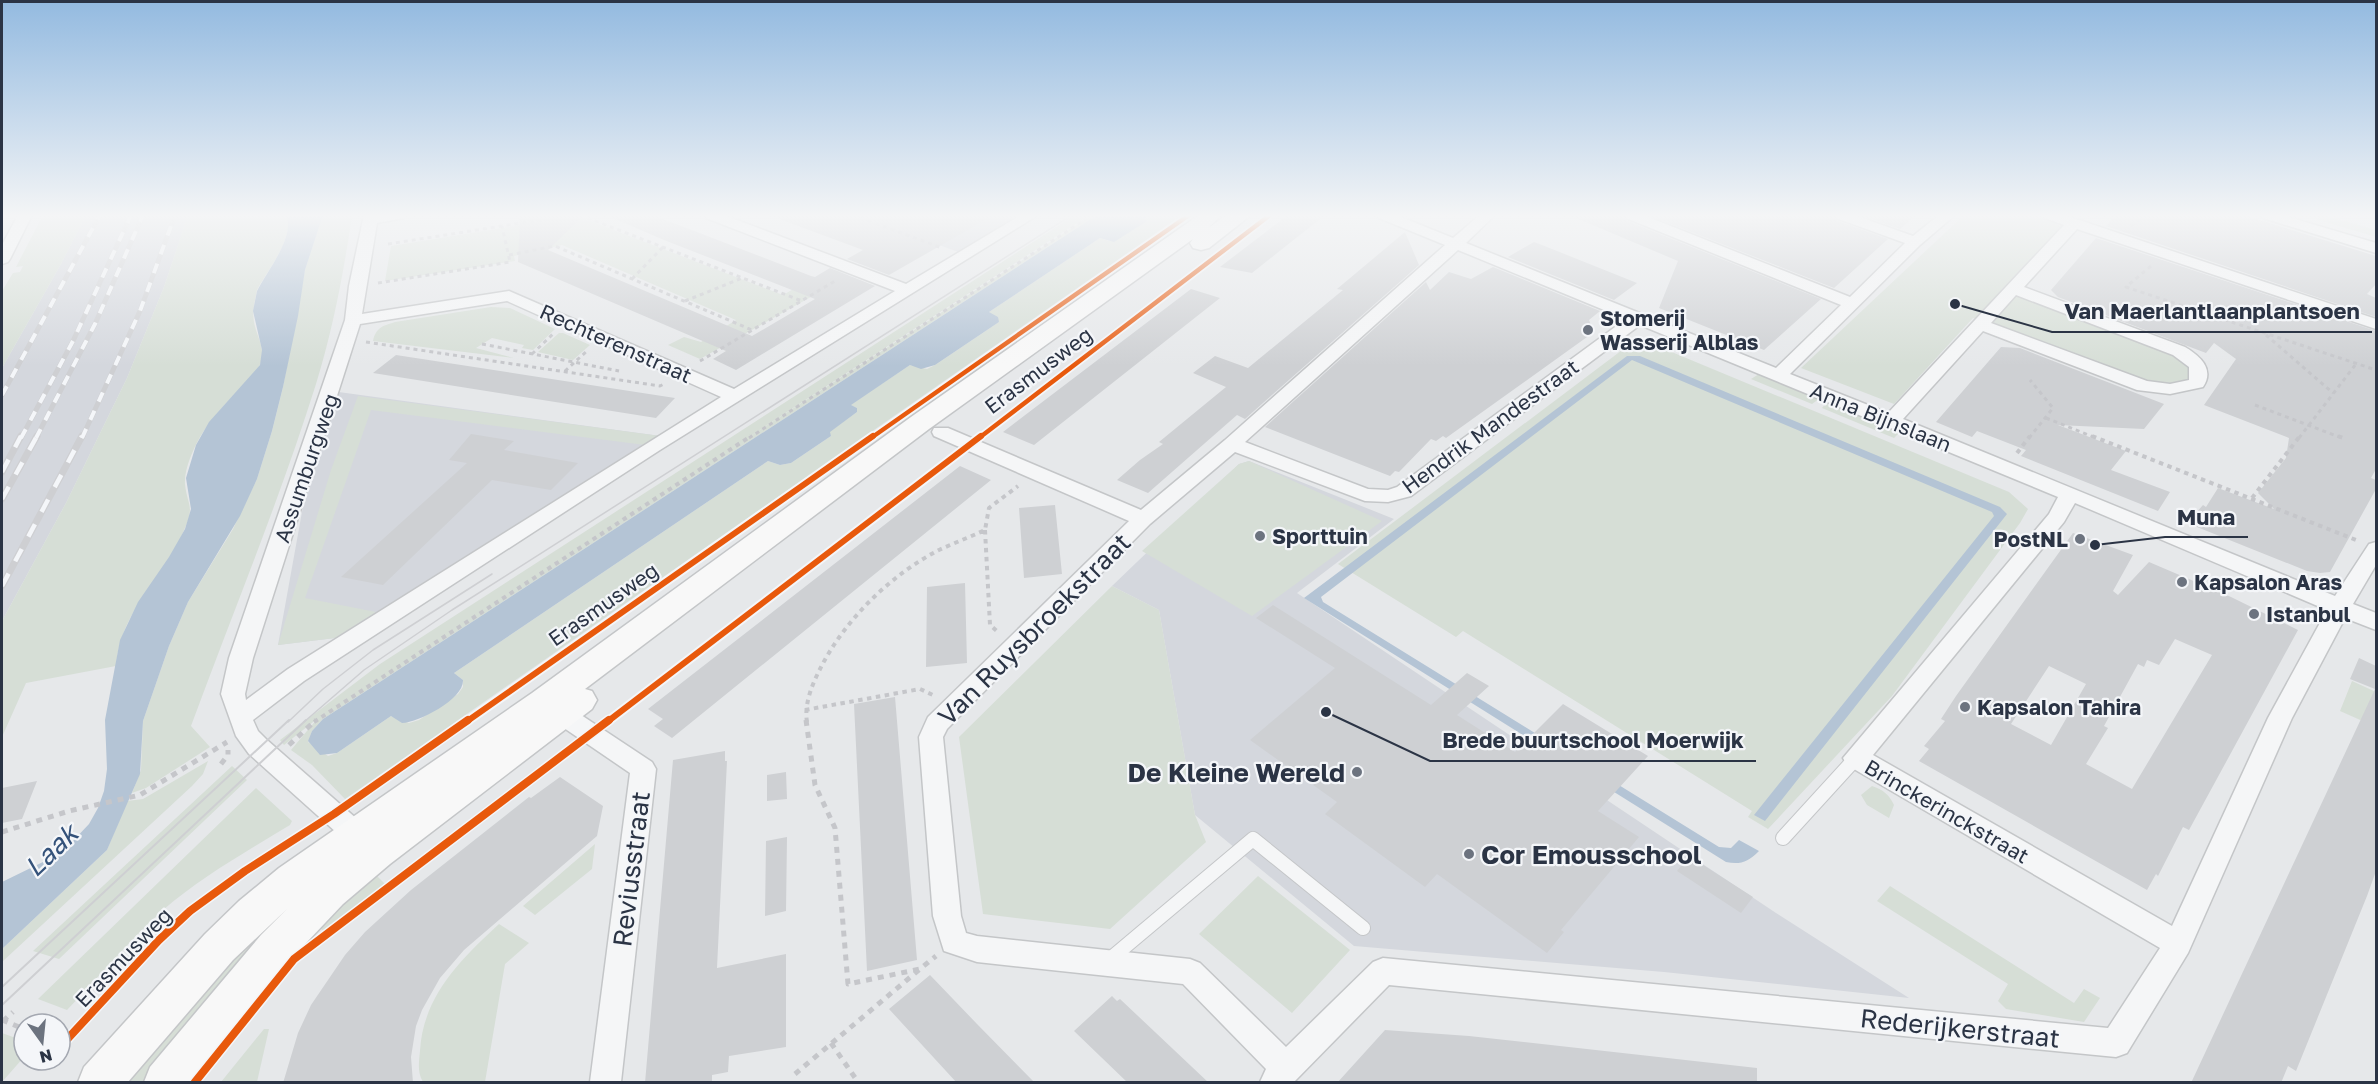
<svg xmlns="http://www.w3.org/2000/svg" width="2378" height="1084" viewBox="0 0 2378 1084" font-family="'Golos Text',sans-serif">
<style>
.built{fill:#d4d7dd}
.green{fill:#d6ded6}
.water{fill:#b4c4d5}
.building{fill:#ced0d3;fill-rule:evenodd}
.lines{fill:none;stroke-linecap:round;stroke-linejoin:round}
.lane-casing{stroke:#c4c6c8;stroke-width:16}
.street-casing{stroke:#c4c6c8;stroke-width:3}
.secondary-casing{stroke:#c4c6c8;stroke-width:3}
.path-far2{stroke:#c5c6ca;stroke-width:3;stroke-dasharray:4 4;stroke-linecap:butt}
.path-far1{stroke:#c5c6ca;stroke-width:4;stroke-dasharray:4.5 4.5;stroke-linecap:butt}
.path{stroke:#c5c6ca;stroke-width:5;stroke-dasharray:6 6;stroke-linecap:butt}
.lane{stroke:#f5f6f7;stroke-width:14}
.street{fill:#f5f6f7;fill-rule:evenodd}
.secondary{fill:#f8f8f8;fill-rule:evenodd}
.tram-far1{stroke:#cecfd2;stroke-width:1.5}
.tram{stroke:#cecfd2;stroke-width:2}
.rail-far1-casing{stroke:#cecfd2;stroke-width:5}
.rail-casing{stroke:#cecfd2;stroke-width:7}
.rail-far1{stroke:#f4f6f9;stroke-width:4;stroke-dasharray:10;stroke-linecap:butt}
.rail{stroke:#f4f6f9;stroke-width:4.5;stroke-dasharray:14;stroke-linecap:butt}
.cycleway-far2-casing{stroke:#f4f6f9;stroke-width:8}
.cycleway-far1-casing{stroke:#f4f6f9;stroke-width:10}
.cycleway-casing{stroke:#f4f6f9;stroke-width:11}
.cycleway-far2{stroke:#e8590c;stroke-width:4.5}
.cycleway-far1{stroke:#e8590c;stroke-width:6}
.cycleway{stroke:#e8590c;stroke-width:8}
.poi-dot{fill:#6c737f;stroke:#f4f6f9;stroke-width:2}
.labels{text-anchor:middle;dominant-baseline:central;stroke-width:4.5;stroke-linejoin:round;paint-order:stroke}
.poi-label{font-size:21px;font-weight:bold;fill:#2b3445;stroke:#f4f6f9;text-anchor:start}
.street-label{font-size:21px;fill:#2b3445;stroke:#f4f6f9}
.near-street-label{font-size:26px;fill:#2b3445;stroke:#f4f6f9}
.near-poi-label{font-size:26px;font-weight:bold;fill:#2b3445;stroke:#f4f6f9;text-anchor:end}
.near-water-label{font-size:27px;font-style:italic;fill:#34527a;stroke:#f4f6f9}
.leader{fill:none;stroke:#2b3445;stroke-width:2}
.callout-dot{fill:#2b3445;stroke:#f4f6f9;stroke-width:2}
.callout-label{font-size:22px;text-anchor:middle;font-weight:bold;fill:#2b3445;stroke:#f4f6f9;stroke-width:4.5;stroke-linejoin:round;paint-order:stroke}
</style>
<rect width="100%" height="100%" fill="#e6e8ea"/>
<path class="built" d="M86 215H188L164 287 127 378 66 503 2 621V368L61 264Z
M856 215H1019L964 254Z
M324 390 668 437 335 638 278 645Z
M1249 461 1394 519 1297 593 1776 913 1909 998 1664 972 1354 946 1195 815 1159 610 1112 586 1239 464Z"/>
<path class="green" d="M49 215H86L61 264 2 368V291L13 273 20 272 23 266 16 267 42 217Z
M188 215H286C296 236 267 271 257 290 255 301 252 311 254 322 256 335 266 349 261 362 257 375 244 384 235 394 222 407 210 421 200 437 193 450 184 469 185 484 187 505 195 505 185 528 165 577 120 610 116 666L26 683 2 737V621L66 503 127 378 164 287Z
M323 215H352C344 271 333 329 316 384 280 499 233 612 191 726L210 747 146 788 132 793 141 770 143 721 169 646 188 602 233 529 257 479 272 431 283 387 305 270Z
M1075 215H1089L741 442 1092 215H1097L323 719 312 731 308 742 328 756 337 753 391 716 409 723 419 720 458 694 463 687V680L454 673 768 461 780 465 791 463 831 436 829 432 857 412V408L850 405 910 365 927 369 935 365 999 322 989 312 1100 238 1109 241 1149 215H1182L345 799 312 765 291 750 317 719 284 745 280 740 380 664Z
M1964 215H2049L2054 222 2061 227 2001 290 2177 353 2189 360 2193 381 2178 387 2144 384 1973 318 1894 404 1801 368Z
M2302 215H2324L2376 230V237Z
M577 216 783 295 809 280 843 279 700 359 668 345 684 337 701 342 736 320 562 245 514 256 515 261 385 281 391 246Z
M491 307 510 308 555 329 533 350 522 348 524 345 492 338 476 348 514 358 373 341C376 327 383 326 395 322Z
M559 333H563L590 345 573 360 538 352Z
M1638 338 2009 492 2028 509 2020 523 1892 696 1768 829 1748 817 1752 811 1463 631 1456 637 1338 564Z
M1759 374 1819 399 1812 404 1751 379Z
M358 396 668 437 653 446 371 410 305 598 376 612 335 638 278 645 331 470Z
M1827 402 1900 432 1894 438 1822 408Z
M1249 461 1382 521 1252 616 1142 551 1239 464Z
M1112 586 1159 610 1195 815 1206 842 1110 929 983 914 959 737Z
M2352 681 2376 692V727L2340 711Z
M208 761 203 774 192 786 2 962V949L107 850 127 801 143 799Z
M232 766 247 780 59 959 33 951Z
M1872 786C1883 790 1889 794 1894 805L1889 818 1867 805 1861 795Z
M256 788 292 821 290 825C247 851 201 877 163 910 129 941 99 977 67 1010L38 999Z
M595 844 592 869 535 915 523 906Z
M334 864 247 962 148 1082H122L229 957Z
M373 872 385 884 324 931 316 926Z
M1258 876 1350 950 1292 1013 1199 934Z
M1890 886 2074 1003 2084 989 2100 998 2084 1022 2006 1009 1998 1001 2008 984 1877 901Z
M499 924 529 943 505 964 485 1082H423C417 1072 419 1062 420 1051 423 996 461 959 499 924Z
M264 1029H269L257 1082H221Z
M2 1033 24 1041V1057L2 1082Z"/>
<path class="water" d="M286 215H323L305 270 298 316 283 387 272 431 257 479 240 516 188 602 169 646 143 721 140 774 107 850 2 949V882L45 861 72 842 89 824 98 808 104 791 107 769 105 720 120 640 138 602 169 557 185 529 191 509 186 478 196 445 209 422 260 365 262 350 253 311 257 291C267 271 296 236 286 215Z
M1097 215H1149L1144 219 1147 221 1114 242 1100 238 989 312 998 317 999 322 935 365 921 369 910 365 851 405 857 408V412L830 432 831 436 791 463 780 465 768 461 454 673 463 680C464 699 419 722 402 723L391 716 337 753 320 755 308 741 312 731 323 719Z
M1627 356H1640L2000 507 2007 514 1765 821 1754 815 1994 516 1992 512 1632 360 1321 597 1323 602 1719 847 1731 848 1739 840 1759 851C1748 862 1740 865 1726 862L1304 598Z"/>
<path class="building" d="M520 215H584L548 250 752 336 815 299 664 240 613 218 614 215H653L811 276 815 277 830 268 875 286 736 370 713 359 726 351 518 262Z
M774 215H994L889 275 847 259 863 250 774 217Z
M1288 215H1325L1252 273 1220 267Z
M1569 215H1622L1625 220 1821 299 1764 350 1659 308 1678 261Z
M1648 215H1832L1835 220 1888 239 1834 288Z
M1860 215H1916L1900 229Z
M2116 215H2243L2376 256V284L2367 294 2376 298V317L2106 226Z
M1405 232 1419 265 1245 419 1237 415 1148 493 1117 480 1140 460 1163 444 1159 442 1226 387 1193 373 1215 356 1248 368 1343 290 1337 289Z
M2096 238 2376 331V469L2371 478 2376 480V489L2330 572 2320 573 2307 571 2187 523 2203 505 2206 507 2218 488 2274 509 2258 493 2286 458 2289 438 2204 405 2236 359 2214 343 2206 353 2058 297 2051 290Z
M1534 242 1542 245 1637 283 1614 300 1508 257Z
M1493 267 1600 311 1589 320 1594 332 1446 438 1443 436 1436 441 1431 439 1399 472 1395 471 1390 476 1265 427 1426 282 1430 290 1449 272 1471 279Z
M1191 289 1220 298 1034 445 1003 432Z
M2001 347 2020 348 2164 404 2144 429 2058 425 2126 451 2111 470 2170 492 2158 511 2021 456 2026 450 1977 431 1972 437 1936 422Z
M396 355 532 376 675 398 656 418 373 373Z
M471 434 514 441 504 450 578 463 551 490 492 480 383 585 341 577 467 463 449 460Z
M960 466 991 480 672 738 654 726 663 719 648 709Z
M1055 505 1062 574 1024 578 1019 508Z
M2073 533 2133 555 2113 591 2118 595 2149 562 2231 597 2298 630 2189 830 2183 827 2158 876 2156 874 2147 890 1919 761 1929 749 1924 746 1945 721 1941 719 1956 696ZM2175 639 2212 655 2132 789 2086 764 2108 728 2104 726 2138 664 2144 667 2147 660 2159 665ZM2049 666 2086 684 2051 745 2011 724Z
M965 583 967 663 926 667 927 587Z
M1273 605 1431 705 1467 673 1489 686 1457 715 1515 752 1563 704 1648 756 1598 811 1639 837 1561 930 1564 932 1547 953 1437 874 1425 887 1325 814 1337 802 1250 740 1335 668 1256 618Z
M2359 658 2376 666V871L2367 896 2296 1071 2288 1066 2281 1083H2191L2375 689 2350 679Z
M895 697 917 960 867 971 854 704Z
M725 751V761H727L717 968 786 954V1047L729 1056 728 1072 712 1075V1083H645L673 760Z
M786 772 787 799 767 801V775Z
M560 777 603 806 597 836 464 950 440 978 422 1010 416 1026 411 1057 413 1083H283L298 1033 311 1005 345 955 365 932 411 890 529 797 531 798Z
M37 781 22 819 2 823V788Z
M787 837 786 911 765 916 766 841Z
M1689 856 1753 897 1741 913 1677 871Z
M930 975 977 1024 1035 1083H957L889 1009Z
M1112 996 1117 1001 1120 999 1209 1083H1128L1074 1031Z
M1385 1030 1469 1036 1757 1068V1083H1337Z"/>
<g class="lines">
<defs>
<path id="lane" d="M1783 838 1856 758
M1109 960 1253 839 1363 928"/>
<path id="street" d="M18 215H32L10 259 8 262 2 264V245Z
M364 215H406L404 218 377 223 362 314 509 291 734 389 895 291 706 218 704 215H724L906 284 1021 215H1038L660 450 304 681 253 720 258 731 267 740 374 834 378 842 374 850 365 853 356 850 249 754 236 736 221 694 229 658 345 320 349 286ZM507 301 721 397 288 669 246 700 245 694 253 658 360 324Z
M1377 215H1396L1453 238 1480 215H1495L1466 243 1776 368 1841 305 1626 218 1624 215H1643L1850 297 1905 243 1836 218 1834 215H1854L1913 236 1939 215H1955L1920 245 1790 374 1888 413 2064 225 2045 218 2043 215H2064L2376 319V329L2077 229 2024 287 2185 347C2200 356 2215 369 2203 387L2170 394 2137 390 1983 331 1903 419 2335 596 2369 544 2376 542V565L2353 604 2376 613V630L2345 618 2292 718 2188 953 2127 1053 2116 1057 1389 985 1294 1082H1260L1266 1069 1183 984 977 962 944 951 933 916 919 737 928 717 1129 521 934 436 932 432 934 428H948L1141 510 1225 440 1445 245 1379 218ZM1458 250 1626 319 1397 487 1388 490 1368 489 1245 442ZM2016 295 2173 355 2189 367V380L2170 384 2147 381 1991 323ZM1640 325 2058 497 2049 514 1843 758 1847 765 2160 948 2108 1028 1383 958 1373 962 1286 1047 1200 963 1190 959 977 936 966 933 961 916 943 737 947 729 1150 524 1235 452 1365 501 1388 502 1411 496ZM2075 503 2327 610 2268 718 2172 926 1873 755 2064 522Z
M2261 215H2282L2376 243V253L2263 218Z
M551 698 560 701 652 762 656 769 621 1082H590L630 773 542 713 539 707 542 701Z"/>
<path id="secondary" d="M1199 215H1222L1208 228 1227 215H1251L1209 248 1201 250 1193 248 1190 243 1193 239 929 429 585 689 592 691 597 700 592 709 390 864 343 904 289 961 193 1082H144L150 1067 261 935 287 909 233 960 128 1082H78L84 1067 205 934 239 901 279 868 532 693 911 417Z"/>
</defs>
<use href="#lane" class="lane-casing"/>
<use href="#street" class="street-casing"/>
<use href="#secondary" class="secondary-casing"/>
<path class="path-far2" d="M580 215 802 301
M853 215 942 248
M2131 226 2145 215
M388 244 572 215
M509 255 555 246 752 330
M2151 266 2126 287 2376 370
M632 279 663 247
M378 283 510 262 502 226
M685 301 742 278
M2266 335 2333 393
M366 342 660 386 664 384
M482 344 619 371
M532 354 553 334
M700 361 835 281
M565 371 588 350
M2255 405 2342 438
M2046 418 2096 438
M749 438 1092 215
M2029 438 2053 408 2030 380
M2299 438 2356 364"/>
<path class="path-far1" d="M2092 436 2356 540
M2338 436 2343 438
M2017 453 2030 436
M2252 498 2300 436
M985 530 990 625 999 633
M805 710 920 689 933 695
M314 722 751 436
M807 722C804 704 812 685 820 669 844 621 890 575 939 550 954 543 970 537 985 530L989 508 1018 486"/>
<path class="path" d="M806 720 815 785 835 828 848 984 920 969 936 956
M289 745 316 720
M221 764 228 755V750
M2 832 69 811 140 795 227 742
M2 1020 24 1029
M3 1021 13 1012
M60 1042 64 1043
M831 1043 858 1082
M795 1074 920 969"/>
<use href="#lane" class="lane"/>
<use href="#street" class="street"/>
<use href="#secondary" class="secondary"/>
<path class="tram-far1" d="M288 722 323 689 373 650 492 574
M304 722 364 670 452 610 1072 215"/>
<path class="tram" d="M2 987 289 720
M2 1005 306 720"/>
<defs>
<path id="rail-far1" d="M2 395 100 215
M21 438 73 341 131 215
M36 438 95 324 143 215
M82 438 140 311 175 215"/>
<path id="rail" d="M2 472 21 436
M2 499 37 436
M2 586 82 436"/>
</defs>
<use href="#rail-far1" class="rail-far1-casing"/>
<use href="#rail" class="rail-casing"/>
<use href="#rail-far1" class="rail-far1"/>
<use href="#rail" class="rail"/>
<defs>
<path id="cycleway-far2" d="M871 438 1189 215
M979 438 1270 215"/>
<path id="cycleway-far1" d="M466 722 873 436
M607 722 981 436"/>
<path id="cycleway" d="M60 1047 159 940 190 911 245 871 334 814 468 720
M195 1082 294 959 609 720"/>
</defs>
<use href="#cycleway-far2" class="cycleway-far2-casing"/>
<use href="#cycleway-far1" class="cycleway-far1-casing"/>
<use href="#cycleway" class="cycleway-casing"/>
<use href="#cycleway-far2" class="cycleway-far2"/>
<use href="#cycleway-far1" class="cycleway-far1"/>
<use href="#cycleway" class="cycleway"/>
</g>
<linearGradient id="sky" x2="0" y2="1"><stop stop-color="#93bae0"/><stop offset="0.59" stop-color="#f4f5f6"/><stop offset="1" stop-color="#f4f5f6" stop-opacity="0"/></linearGradient>
<rect width="2378" height="366" fill="url(#sky)"/>
<g class="poi-dot">
<circle cx="1588" cy="330" r="6"/>
<circle cx="1260" cy="536" r="6"/>
<circle cx="2080" cy="539" r="6"/>
<circle cx="2182" cy="582" r="6"/>
<circle cx="2254" cy="614" r="6"/>
<circle cx="1965" cy="707" r="6"/>
<circle cx="1357" cy="772" r="6"/>
<circle cx="1469" cy="854" r="6"/>
</g>
<g class="labels">
<g class="poi-label">
<text x="1600" y="318">Stomerij<tspan x="1600" dy="24">Wasserij Alblas</tspan></text>
<text x="1272" y="536">Sporttuin</text>
<text x="2068" y="539" text-anchor="end">PostNL</text>
<text x="2194" y="582">Kapsalon Aras</text>
<text x="2266" y="614">Istanbul</text>
<text x="1977" y="707">Kapsalon Tahira</text>
</g>
<g class="street-label">
<text transform="translate(616 343) rotate(24)">Rechterenstraat</text>
<text transform="translate(1038 370) rotate(-37)">Erasmusweg</text>
<text transform="translate(1881 417) rotate(22)">Anna Bijnslaan</text>
<text transform="translate(1490 426) rotate(-36)">Hendrik Mandestraat</text>
<text transform="translate(306 468) rotate(-71)">Assumburgweg</text>
<text transform="translate(603 604) rotate(-35)">Erasmusweg</text>
<text transform="translate(1947 811) rotate(30)">Brinckerinckstraat</text>
<text transform="translate(123 957) rotate(-46)">Erasmusweg</text>
</g>
<g class="near-street-label">
<text transform="translate(1034 629) rotate(-45)">Van Ruysbroekstraat</text>
<text transform="translate(631 869) rotate(-83)">Reviusstraat</text>
<text transform="translate(1960 1028) rotate(6)">Rederijkerstraat</text>
</g>
<g class="near-poi-label">
<text x="1345" y="772">De Kleine Wereld</text>
<text x="1481" y="854" text-anchor="start">Cor Emousschool</text>
</g>
<g class="near-water-label">
<text transform="translate(51 850) rotate(-44)">Laak</text>
</g>
</g>
<path class="leader" d="M1955 304L2052 332H2372M2095 545L2165 537H2248M1326 712L1430 761H1756"/>
<g class="callout-dot">
<circle cx="1955" cy="304" r="6"/>
<circle cx="2095" cy="545" r="6"/>
<circle cx="1326" cy="712" r="6"/>
</g>
<g class="callout-label">
<text x="2212" y="319">Van Maerlantlaanplantsoen</text>
<text x="2206" y="525">Muna</text>
<text x="1593" y="748">Brede buurtschool Moerwijk</text>
</g>
<rect width="2378" height="1084" fill="none" stroke="#2b3445" stroke-width="6"/>
<g transform="translate(42 1042) rotate(165)"><circle r="28" fill="#f4f6f9" stroke="#a4a8b1" stroke-width="1.5"/>
<path d="M0-4.5L10 22L0 15L-10 22Z" fill="#6c737f"/>
<text y="-9" font-size="16" font-weight="bold" text-anchor="middle" fill="#2b3445">N</text>
</g>
</svg>
